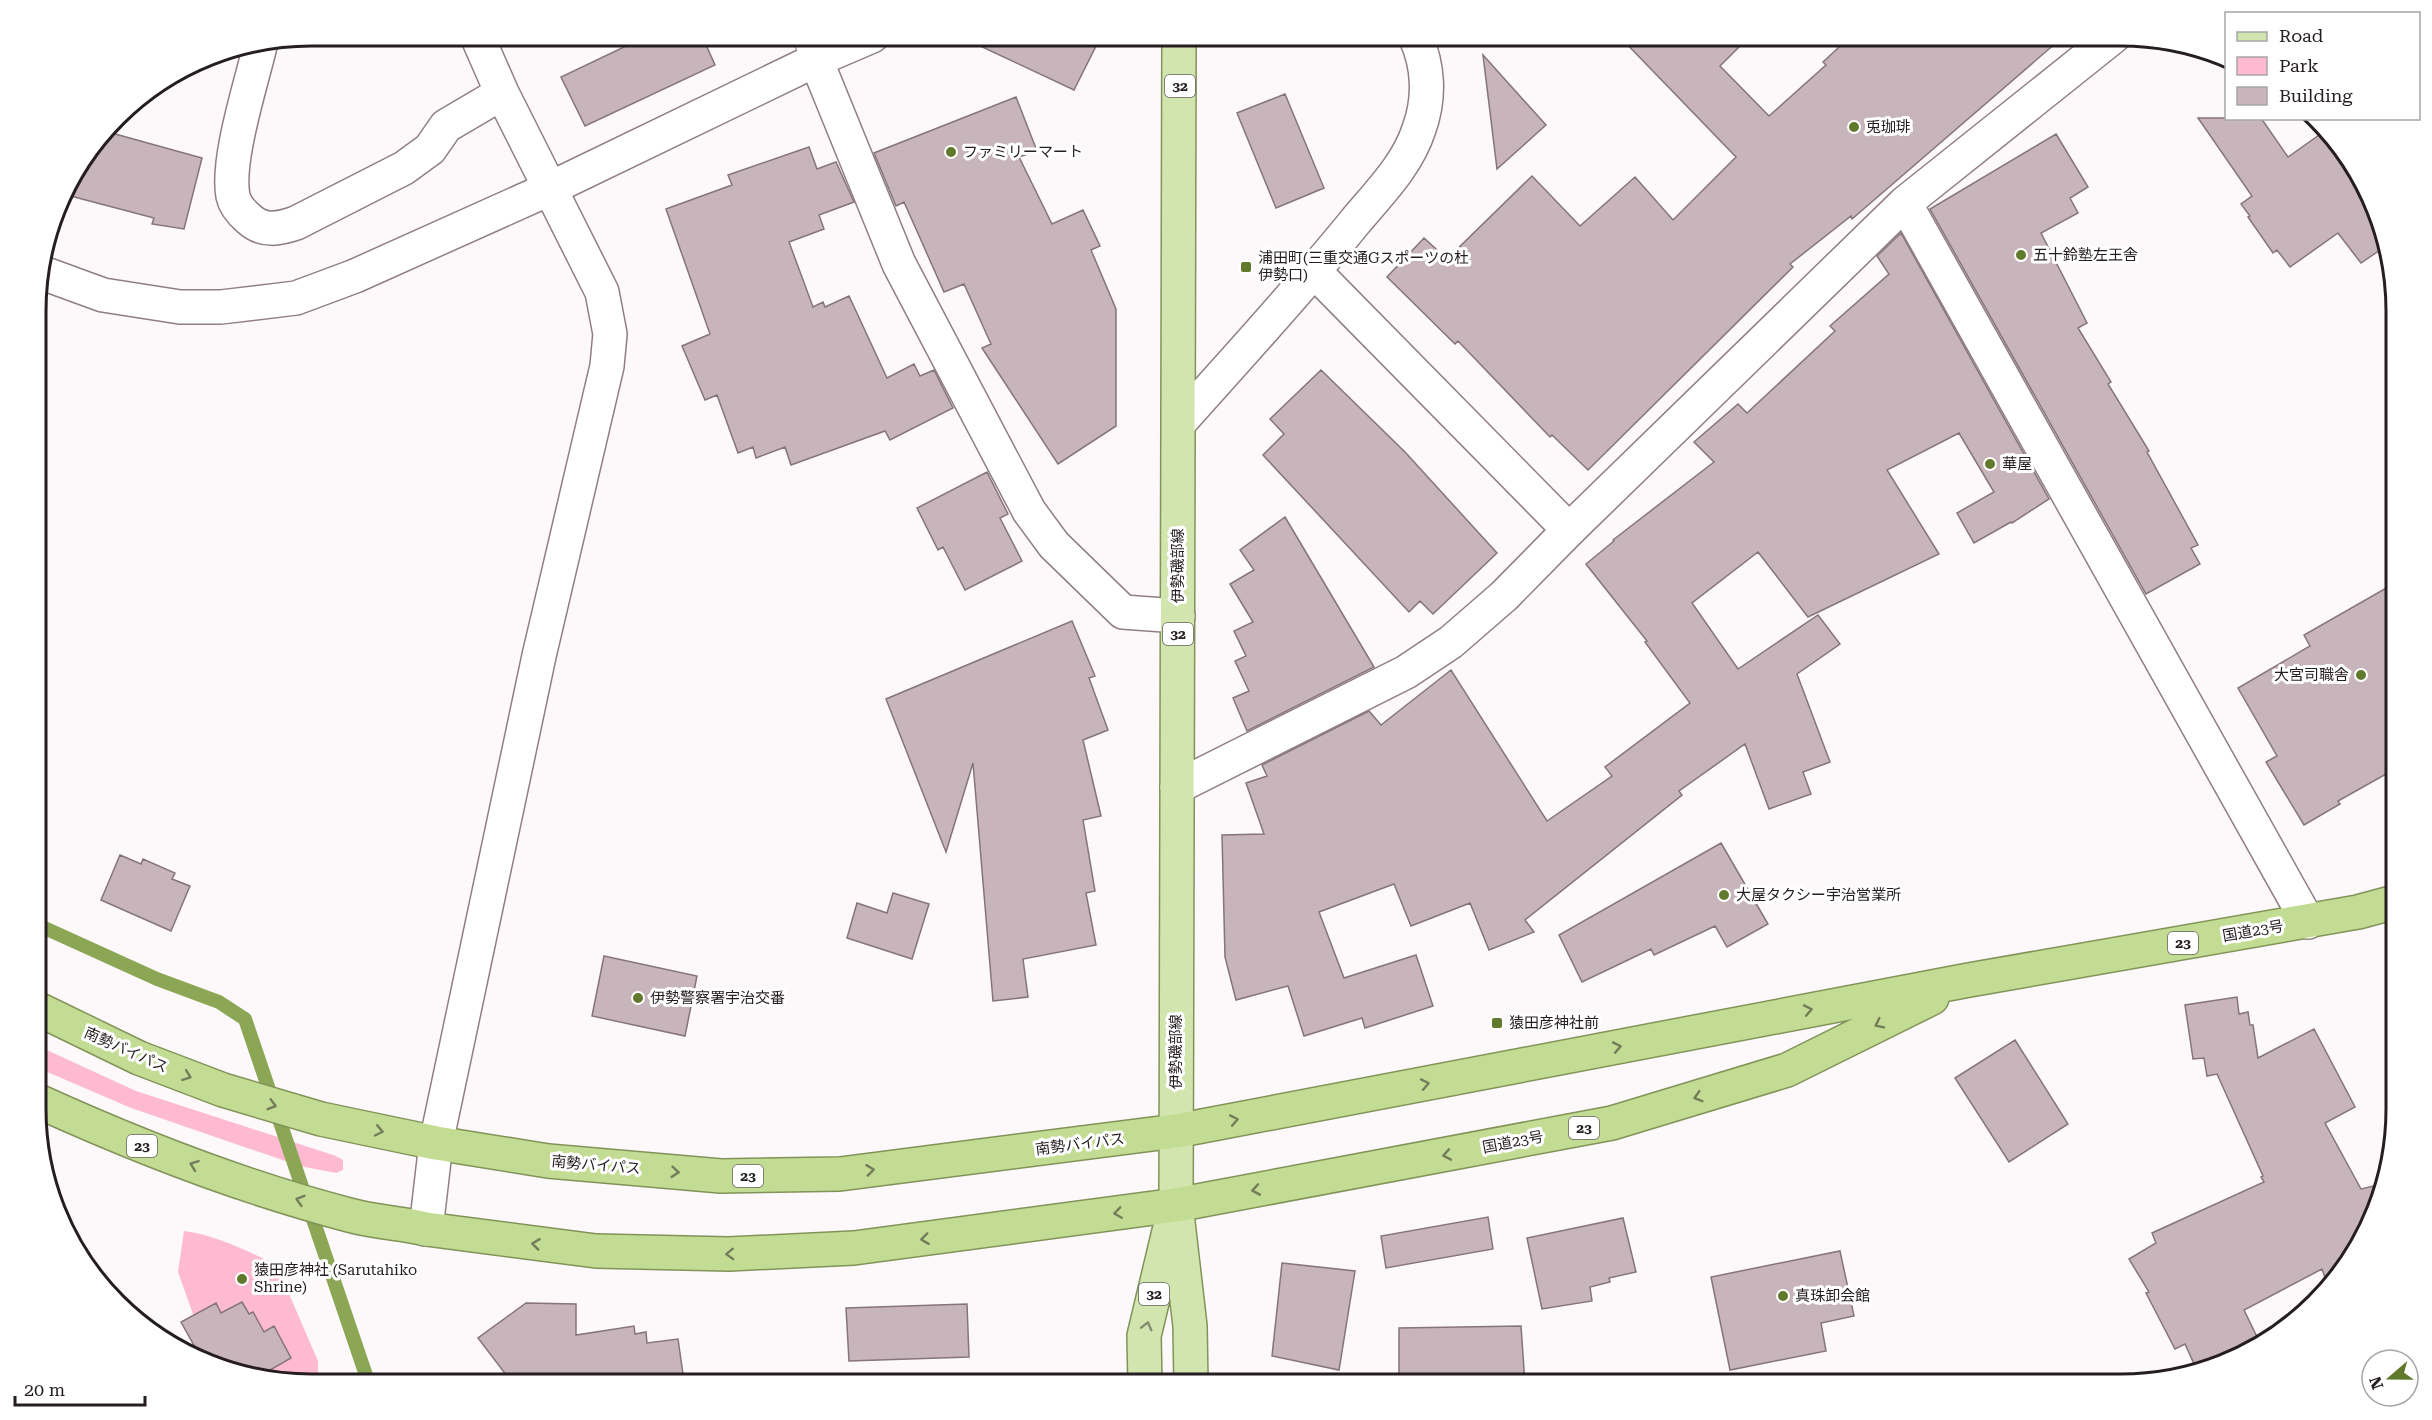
<svg xmlns="http://www.w3.org/2000/svg" width="2432" height="1420" viewBox="0 0 2432 1420" font-family="'Roboto Serif','Noto Sans JP',serif">
<style>
.green{fill:#fdbad1}
.lines{fill:none;stroke-linecap:round;stroke-linejoin:round}
.stream{stroke:#8ba655;stroke-width:14}
.building{fill:#c8b5bb;stroke:#857479;stroke-width:1.5}
.service-casing{stroke:#907e84;stroke-width:28}
.minor-casing{stroke:#907e84;stroke-width:36}
.tertiary-casing{stroke:#907e84;stroke-width:36}
.primary-casing{stroke:#829359;stroke-width:36}
.trunk-casing{stroke:#829359;stroke-width:36}
.service{stroke:#fff;stroke-width:26}
.minor{stroke:#fff;stroke-width:33}
.tertiary{stroke:#fff;stroke-width:33}
.primary{stroke:#d2e5ae;stroke-width:33}
.trunk{stroke:#c3dc93;stroke-width:33}
.oneway{stroke:#747c5a}
.oneway2{stroke:#848b6e}
.poi-dot{fill:#61792c;stroke:#fff;stroke-width:2}
.labels{text-anchor:middle;dominant-baseline:central;stroke-width:6;stroke-linejoin:round;paint-order:stroke}
.shield{fill:#fff;stroke:#666163;stroke-width:1.5}
.shield-label{font-size:14px;font-weight:bold;fill:#251d20}
.poi-label{font-size:15px;fill:#251d20;stroke:#fff;text-anchor:start}
.street-label{font-size:15px;fill:#251d20;stroke:#fff}
.rim{fill:none;stroke:#251d20;stroke-width:3}
</style>
<rect width="100%" height="100%" fill="#fdf9fb"/>
<path class="green" d="M38 1046 136 1091 336 1156 343 1160V1170L336 1173 300 1166 131 1108 38 1068Z
M184 1231C216 1235 246 1251 276 1264L318 1361V1384L240 1375 199 1331 178 1272Z"/>
<g class="lines">
<path class="stream" d="M38 925 157 979 219 1002 245 1019 369 1384"/>
</g>
<path class="building" d="M647 36H702L715 65 585 126 561 77Z
M959 36H1074L1096 46 1074 90Z
M1619 36H1750L1720 66 1769 116 1826 65 1823 62 1851 36H2064L1852 219 1851 216 1790 264 1793 267 1588 470 1552 435 1550 437 1458 341 1455 344 1387 277 1424 238 1447 259 1532 176 1580 226 1635 177 1673 220 1736 157Z
M1483 55 1546 125 1497 169Z
M1285 94 1324 188 1276 208 1237 113Z
M1016 97 1037 151 1019 157 1052 224 1083 210 1100 246 1091 250 1116 309V426L1058 464 982 348 991 344 964 284 944 292 904 202 896 206 874 153Z
M2198 118H2261L2288 157 2322 133 2350 159 2381 224 2386 246 2361 263 2338 233 2290 267 2277 250 2273 253 2248 217 2250 216 2241 204 2252 196Z
M108 132 202 158 184 229 152 224 154 218 63 194Z
M2056 134 2088 187 2070 198 2078 213 2041 233 2087 323 2078 328 2111 382 2108 384 2149 451 2147 452 2198 545 2191 548 2200 564 2146 594 1930 209Z
M809 147 817 169 836 162 854 202 819 215 824 229 789 242 813 307 823 302 825 307 849 296 887 378 914 364 920 376 934 370 953 408 890 440 885 431 791 465 785 447 756 458 753 447 738 453 717 395 705 400 682 346 710 334 666 209 732 185 728 175Z
M1901 233 2049 499 2012 523 2011 522 1974 543 1957 513 1994 492 1959 433 1887 470 1939 554 1808 617 1758 552 1692 603 1738 669 1818 615 1840 644 1797 674 1830 762 1803 772 1811 794 1769 809 1745 744 1679 791 1682 795 1525 920 1534 932 1489 950 1470 903 1411 926 1394 884 1319 912 1344 978 1416 955 1433 1006 1365 1028 1362 1018 1304 1036 1288 986 1236 1000 1225 957 1222 835 1264 834 1246 783 1267 776 1262 765 1369 711 1381 725 1451 670 1547 821 1612 776 1605 767 1690 703 1645 642 1647 641 1586 564 1614 541 1613 540 1714 462 1694 442 1738 404 1747 413 1835 331 1830 326 1889 274 1877 256Z
M1321 370 1405 452 1497 553 1433 614 1420 601 1409 612 1263 455 1284 434 1270 419Z
M987 472 1008 514 1000 518 1022 561 965 590 943 547 938 550 917 508Z
M1285 517 1374 667 1247 731 1233 698 1249 691 1235 661 1246 656 1234 631 1253 622 1230 584 1254 570 1240 550Z
M2395 583V769L2338 801 2340 804 2304 825 2266 762 2277 756 2238 688 2310 646 2304 635Z
M1072 621 1095 676 1089 678 1108 730 1083 740 1101 816 1083 820 1095 891 1086 893 1096 945 1023 959 1028 997 993 1001 973 763 946 852 886 699Z
M1721 843 1768 924 1727 947 1715 926 1654 955 1651 949 1582 982 1559 935Z
M120 855 141 864 143 859 175 873 172 879 190 886 171 931 101 900Z
M893 893 929 904 912 959 847 938 857 903 887 913Z
M604 956 697 976 685 1036 592 1016Z
M2237 997 2239 1014 2248 1012 2250 1025H2253L2258 1058 2314 1029 2355 1107 2325 1123 2361 1189 2378 1185 2359 1246 2328 1286 2322 1269 2244 1310 2261 1345 2195 1366 2185 1344 2175 1349 2146 1293 2149 1292 2129 1259 2156 1243 2152 1233 2264 1182 2261 1177 2263 1176 2217 1074 2207 1076 2204 1058 2193 1059 2185 1005Z
M2015 1040 2068 1124 2009 1162 1955 1078Z
M1488 1217 1493 1249 1386 1268 1381 1236Z
M1623 1218 1636 1272 1609 1278 1610 1282 1590 1287 1592 1301 1542 1309 1527 1238Z
M1840 1251 1854 1316 1821 1323 1826 1351 1730 1370 1711 1277Z
M1282 1263 1355 1271 1339 1370 1272 1356Z
M242 1302 249 1314 253 1312 264 1332 274 1326 291 1358 258 1377 240 1375 201 1358 181 1322 216 1303 221 1313Z
M526 1303 576 1304V1335L634 1326 635 1334 646 1332 647 1343 678 1339 684 1381 662 1384H513L478 1338Z
M967 1304 969 1357 849 1361 846 1308Z
M1521 1326 1525 1384H1426L1399 1378V1328Z"/>
<g class="lines">
<defs>
<path id="service" d="M805 36 816 60"/>
<path id="minor" d="M260 46C251 84 226 161 233 196 235 206 242 213 249 219 263 232 279 229 296 223L404 168 430 149 446 126 502 93
M816 60 899 264 1029 511 1054 545 1123 612 1178 616
M1905 203 2308 922
M1177 787 1406 672 1451 642 1504 596 1569 530 1905 203 2114 36
M426 1229 436 1143 539 656 607 366 610 334 602 292 502 93 477 36"/>
<path id="tertiary" d="M40 272 103 295 180 307H221L296 298 355 276 551 188 816 60 872 36
M1315 272 1569 530
M1179 423C1238 357 1298 292 1354 223 1378 194 1407 166 1419 129 1430 99 1429 66 1415 36"/>
<path id="primary" d="M1179 36 1176 1205 1190 1326 1191 1384
M1145 1384 1144 1336 1170 1227"/>
<path id="trunk" d="M38 1009 139 1058 223 1090 321 1119 436 1143 548 1161 721 1176 840 1174 1176 1131 1969 980 2358 912 2395 902
M38 1101C139 1147 242 1187 349 1215 374 1222 401 1223 426 1229L596 1251 729 1254 854 1248 1176 1205 1612 1123 1787 1070 1932 998"/>
</defs>
<use href="#service" class="service-casing"/>
<use href="#minor" class="minor-casing"/>
<use href="#tertiary" class="tertiary-casing"/>
<use href="#primary" class="primary-casing"/>
<use href="#trunk" class="trunk-casing"/>
<use href="#service" class="service"/>
<use href="#minor" class="minor"/>
<use href="#tertiary" class="tertiary"/>
<use href="#primary" class="primary"/>
<use href="#trunk" class="trunk"/>
</g>
<defs><path id="oneway-chevron" d="M-2-3.5L2.5 0L-2 3.5" fill="none" stroke-width="1.6" stroke-linecap="round" stroke-linejoin="round" transform="scale(1.5)"/></defs>
<g class="oneway">
<use href="#oneway-chevron" transform="translate(1808 1010) rotate(-11)"/>
<use href="#oneway-chevron" transform="translate(1879 1024) rotate(154)"/>
<use href="#oneway-chevron" transform="translate(1617 1047) rotate(-11)"/>
<use href="#oneway-chevron" transform="translate(187 1076) rotate(21)"/>
<use href="#oneway-chevron" transform="translate(1425 1084) rotate(-11)"/>
<use href="#oneway-chevron" transform="translate(1698 1097) rotate(163)"/>
<use href="#oneway-chevron" transform="translate(272 1105) rotate(16)"/>
<use href="#oneway-chevron" transform="translate(1234 1120) rotate(-11)"/>
<use href="#oneway-chevron" transform="translate(379 1131) rotate(12)"/>
<use href="#oneway-chevron" transform="translate(1447 1155) rotate(170)"/>
<use href="#oneway-chevron" transform="translate(194 1165) rotate(-160)"/>
<use href="#oneway-chevron" transform="translate(870 1170) rotate(-7)"/>
<use href="#oneway-chevron" transform="translate(675 1172) rotate(5)"/>
<use href="#oneway-chevron" transform="translate(1256 1190) rotate(170)"/>
<use href="#oneway-chevron" transform="translate(300 1200) rotate(-163)"/>
<use href="#oneway-chevron" transform="translate(1118 1213) rotate(172)"/>
<use href="#oneway-chevron" transform="translate(925 1239) rotate(173)"/>
<use href="#oneway-chevron" transform="translate(536 1244) rotate(-173)"/>
<use href="#oneway-chevron" transform="translate(730 1254) rotate(178)"/>
</g>
<use class="oneway2" href="#oneway-chevron" transform="translate(1147 1326) rotate(-76)"/>
<g class="poi-dot">
<circle cx="1854" cy="127" r="6"/>
<circle cx="951" cy="152" r="6"/>
<circle cx="2021" cy="255" r="6"/>
<rect x="1240" y="261" width="12" height="12" rx="3"/>
<circle cx="1990" cy="464" r="6"/>
<circle cx="2361" cy="675" r="6"/>
<circle cx="1724" cy="895" r="6"/>
<circle cx="638" cy="998" r="6"/>
<rect x="1491" y="1017" width="12" height="12" rx="3"/>
<circle cx="242" cy="1279" r="6"/>
<circle cx="1783" cy="1296" r="6"/>
</g>
<g class="labels">
<g class="shield">
<rect x="1165" y="75" width="30" height="22" rx="4.5"/>
<rect x="1163" y="623" width="30" height="22" rx="4.5"/>
<rect x="2168" y="932" width="30" height="22" rx="4.5"/>
<rect x="1569" y="1117" width="30" height="22" rx="4.5"/>
<rect x="127" y="1135" width="30" height="22" rx="4.5"/>
<rect x="733" y="1165" width="30" height="22" rx="4.5"/>
<rect x="1139" y="1283" width="30" height="22" rx="4.5"/>
</g>
<g class="shield-label">
<text x="1180" y="86">32</text>
<text x="1178" y="634">32</text>
<text x="2183" y="943">23</text>
<text x="1584" y="1128">23</text>
<text x="142" y="1146">23</text>
<text x="748" y="1176">23</text>
<text x="1154" y="1294">32</text>
</g>
<g class="poi-label">
<text x="1866" y="127">兎珈琲</text>
<text x="963" y="152">ファミリーマート</text>
<text x="2033" y="255">五十鈴塾左王舎</text>
<text x="1258" y="258">浦田町(三重交通Gスポーツの杜<tspan x="1258" dy="17">伊勢口)</tspan></text>
<text x="2002" y="464">華屋</text>
<text x="2349" y="675" text-anchor="end">大宮司職舎</text>
<text x="1736" y="895">大屋タクシー宇治営業所</text>
<text x="650" y="998">伊勢警察署宇治交番</text>
<text x="1509" y="1023">猿田彦神社前</text>
<text x="254" y="1270">猿田彦神社 (Sarutahiko<tspan x="254" dy="17">Shrine)</tspan></text>
<text x="1795" y="1296">真珠卸会館</text>
</g>
<g class="street-label">
<text transform="translate(1178 566) rotate(-90)">伊勢磯部線</text>
<text transform="translate(2253 931) rotate(-10)">国道23号</text>
<text transform="translate(126 1050) rotate(24)">南勢バイパス</text>
<text transform="translate(1176 1052) rotate(-90)">伊勢磯部線</text>
<text transform="translate(1513 1142) rotate(-11)">国道23号</text>
<text transform="translate(1080 1144) rotate(-7)">南勢バイパス</text>
<text transform="translate(596 1165) rotate(5)">南勢バイパス</text>
</g>
</g>
<path d="M0 0H2432V1420H0ZM311 46H2121A265 265 0 0 1 2386 311V1109A265 265 0 0 1 2121 1374H311A265 265 0 0 1 46 1109V311A265 265 0 0 1 311 46Z" fill="#fff" fill-rule="evenodd"/>
<path class="rim" d="M311 46H2121A265 265 0 0 1 2386 311V1109A265 265 0 0 1 2121 1374H311A265 265 0 0 1 46 1109V311A265 265 0 0 1 311 46Z"/>
<rect x="2225" y="12" width="195" height="108" fill="#ffffff" stroke="#a8a5a6" stroke-width="1.5"/>
<rect x="2237" y="32" width="30" height="9" fill="#d2e5ae" stroke="#a8a5a6" stroke-width="1.5"/>
<text x="2279" y="42" font-size="18" fill="#251d20">Road</text>
<rect x="2237" y="57" width="30" height="18" fill="#fdbad1" stroke="#a8a5a6" stroke-width="1.5"/>
<text x="2279" y="72" font-size="18" fill="#251d20">Park</text>
<rect x="2237" y="87" width="30" height="18" fill="#c8b5bb" stroke="#a8a5a6" stroke-width="1.5"/>
<text x="2279" y="102" font-size="18" fill="#251d20">Building</text>
<g transform="translate(2390 1378) rotate(250)"><circle r="28" fill="#ffffff" stroke="#a8a5a6" stroke-width="1.5"/>
<path d="M0-4.5L10 22L0 15L-10 22Z" fill="#61792c"/>
<text y="-9" font-size="16" font-weight="bold" text-anchor="middle" fill="#251d20">N</text>
</g>
<path d="M15 1396v9h130v-9" fill="none" stroke="#251d20" stroke-width="3"/>
<text x="24" y="1396" font-size="18" fill="#251d20" stroke="#ffffff" stroke-width="4.5" paint-order="stroke">20 m</text>
</svg>
